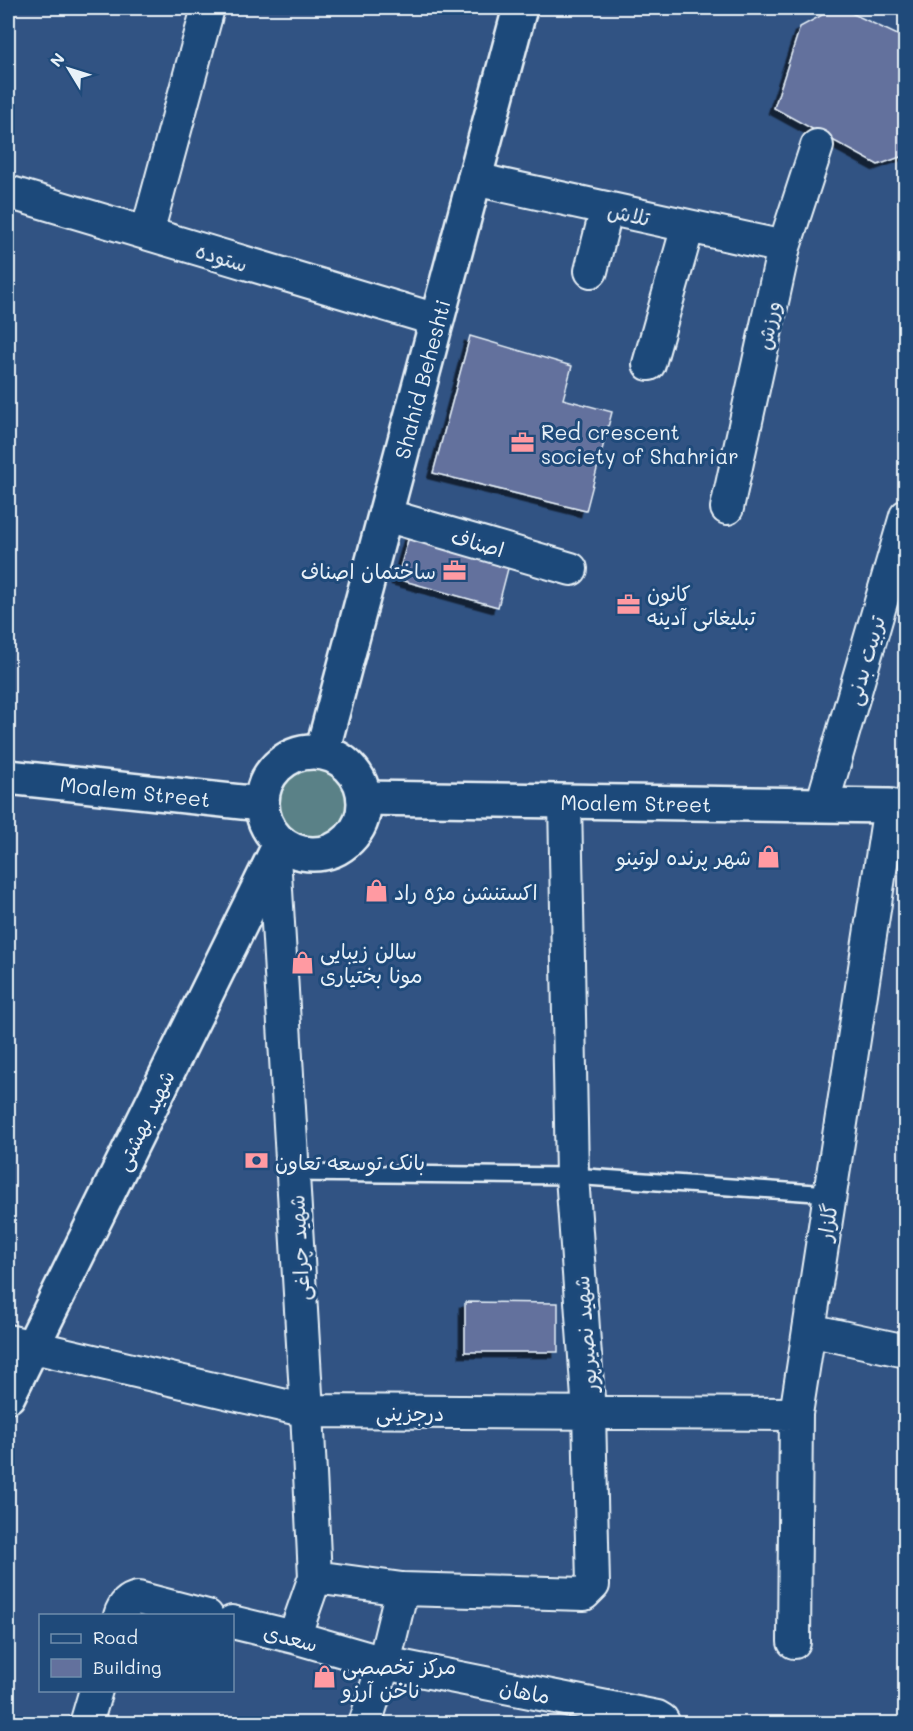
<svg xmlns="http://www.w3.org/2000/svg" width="913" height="1731" viewBox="0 0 913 1731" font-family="Mali,'Playpen Sans Arabic',sans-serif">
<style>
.green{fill:#5a8187;stroke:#a1b9c0;stroke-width:1.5}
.building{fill:#63719d;stroke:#e8f1f8;stroke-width:1.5;filter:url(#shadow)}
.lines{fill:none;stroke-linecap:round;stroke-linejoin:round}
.service-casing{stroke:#e8f1f8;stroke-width:20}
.minor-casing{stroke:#e8f1f8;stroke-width:36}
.tertiary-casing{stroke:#e8f1f8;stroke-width:38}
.service{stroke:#1f4a7a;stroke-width:15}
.minor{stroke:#1f4a7a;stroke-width:32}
.tertiary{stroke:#1f4a7a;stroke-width:33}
.labels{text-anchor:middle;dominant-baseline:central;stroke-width:6;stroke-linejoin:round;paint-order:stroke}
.street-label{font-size:21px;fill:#e8f1f8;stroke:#1f4a7a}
.poi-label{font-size:21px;fill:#e8f1f8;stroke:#1f4a7a;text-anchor:start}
</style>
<defs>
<filter id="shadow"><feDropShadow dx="-5.5" dy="5.5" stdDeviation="0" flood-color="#0009"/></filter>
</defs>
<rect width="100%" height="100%" fill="#315383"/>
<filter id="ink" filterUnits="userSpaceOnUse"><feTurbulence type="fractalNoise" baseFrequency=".0167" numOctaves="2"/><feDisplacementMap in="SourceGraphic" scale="12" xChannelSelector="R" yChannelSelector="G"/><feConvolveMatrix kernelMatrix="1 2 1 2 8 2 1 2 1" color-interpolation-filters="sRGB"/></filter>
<g filter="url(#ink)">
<path class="green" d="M274 801a37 37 0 1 1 74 0a37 37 0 1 1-74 0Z"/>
<path class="building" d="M835 8H841L906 39V155L878 165 774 108 800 27Z
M470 336 572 366 563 399 612 412 586 511 433 473Z
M410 533 510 561 498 607 397 579Z
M465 1302 558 1303V1352H465Z"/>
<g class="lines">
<defs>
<path id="service" d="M293 1173 572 1176 830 1194"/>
<path id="minor" d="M474 179 784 247
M8 192 437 320
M147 233 208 8
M591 271 607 208
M649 364 688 226
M727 508 784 247 817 146
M385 515 571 569
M822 805 906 516
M274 856 307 1411 315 1577 294 1637
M809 1330 906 1351
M8 1341 307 1411 796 1414
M315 1577 402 1589 584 1594 593 1585 589 1412 572 1176 565 801
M120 1616C123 1606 128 1600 138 1598L207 1616
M232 1622 294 1637 384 1663 657 1717 662 1720 664 1724
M794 1642 796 1414 890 806
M86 1724 96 1690
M365 1724 384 1663 402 1589"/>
<g id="tertiary">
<circle cx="313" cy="803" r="51"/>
<path id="s1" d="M322 752 520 8"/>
<path id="s2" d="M8 777 261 804"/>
<path id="s3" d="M364 798 890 806 906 810"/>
<path d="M8 1396 280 844"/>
</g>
</defs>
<use href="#service" class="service-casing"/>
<use href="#minor" class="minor-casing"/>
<use href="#tertiary" class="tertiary-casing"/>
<use href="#service" class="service"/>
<use href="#minor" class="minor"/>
<use href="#tertiary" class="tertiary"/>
</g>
</g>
<defs>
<symbol id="office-bare" viewBox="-9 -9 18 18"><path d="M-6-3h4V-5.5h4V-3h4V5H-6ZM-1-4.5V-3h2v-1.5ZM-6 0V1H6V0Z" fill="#ff9aa2" stroke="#1f4a7a" stroke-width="2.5" paint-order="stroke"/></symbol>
<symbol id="shop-bare" viewBox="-9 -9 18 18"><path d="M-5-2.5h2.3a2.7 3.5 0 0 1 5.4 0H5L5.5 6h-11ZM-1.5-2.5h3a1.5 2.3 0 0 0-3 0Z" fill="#ff9aa2" stroke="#1f4a7a" stroke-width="2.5" paint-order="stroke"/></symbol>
<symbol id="bank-bare" viewBox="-9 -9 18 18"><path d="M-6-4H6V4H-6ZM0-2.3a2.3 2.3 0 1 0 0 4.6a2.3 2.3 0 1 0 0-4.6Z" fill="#ff9aa2" stroke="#1f4a7a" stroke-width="2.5" paint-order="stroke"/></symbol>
</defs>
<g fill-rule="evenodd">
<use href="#office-bare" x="506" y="426" width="33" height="33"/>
<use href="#office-bare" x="438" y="554" width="33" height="33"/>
<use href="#office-bare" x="612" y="588" width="33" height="33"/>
<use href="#shop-bare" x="752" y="840" width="33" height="33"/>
<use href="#shop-bare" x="360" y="874" width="33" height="33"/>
<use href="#shop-bare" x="286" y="946" width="33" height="33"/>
<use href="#bank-bare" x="240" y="1144" width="33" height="33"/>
<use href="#shop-bare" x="308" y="1660" width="33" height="33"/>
</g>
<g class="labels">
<g class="street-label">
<text transform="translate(629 213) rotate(12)">تلاش</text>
<text transform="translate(222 256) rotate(17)">ستوده</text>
<text transform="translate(767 325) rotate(-78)">ورزش</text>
<text stroke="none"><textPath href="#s1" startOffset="386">Shahid Beheshti</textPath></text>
<text transform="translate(478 542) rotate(16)">اصناف</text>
<text transform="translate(864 660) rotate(-74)">تربیت بدنی</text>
<text stroke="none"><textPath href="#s2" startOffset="128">Moalem Street</textPath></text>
<text stroke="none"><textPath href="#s3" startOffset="272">Moalem Street</textPath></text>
<text transform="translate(144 1120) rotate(-64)">شهید بهشتی</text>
<text transform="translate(826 1222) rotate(-81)">گلزار</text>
<text transform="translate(298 1248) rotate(-93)">شهید چراغی</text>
<text transform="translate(584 1334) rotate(-94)">شهید نصیرپور</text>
<text x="410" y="1412">درجزینی</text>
<text transform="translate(291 1637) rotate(15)">سعدی</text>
<text transform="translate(525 1691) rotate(11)">ماهان</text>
</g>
<g class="poi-label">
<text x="541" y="431">Red crescent<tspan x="541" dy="24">society of Shahriar</tspan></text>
<text x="436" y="570" text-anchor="end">ساختمان اصناف</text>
<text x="647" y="592">کانون<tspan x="647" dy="24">تبلیغاتی آدینه</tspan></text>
<text x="751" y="856" text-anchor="end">شهر پرنده لوتینو</text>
<text x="394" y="891">اکستنشن مژه راد</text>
<text x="320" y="950">سالن زیبایی<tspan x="320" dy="24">مونا بختیاری</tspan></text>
<text x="275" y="1161">بانک توسعه تعاون</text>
<text x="342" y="1665">مرکز تخصصی<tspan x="342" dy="24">ناخن آرزو</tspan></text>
</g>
</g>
<rect width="913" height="1731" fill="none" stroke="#1f4a7a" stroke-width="30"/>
<rect x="15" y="15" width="883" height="1701" fill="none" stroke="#e8f1f8" stroke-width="2" filter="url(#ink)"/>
<rect x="39" y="1614" width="195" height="78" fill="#1f4a7a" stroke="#6f8dac" stroke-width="1.5"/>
<rect x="51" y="1634" width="30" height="9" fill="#1f4a7a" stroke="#6f8dac" stroke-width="1.5"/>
<text x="93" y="1644" font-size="18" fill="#e8f1f8">Road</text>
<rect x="51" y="1659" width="30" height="18" fill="#63719d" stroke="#6f8dac" stroke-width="1.5"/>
<text x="93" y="1674" font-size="18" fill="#e8f1f8">Building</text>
<g transform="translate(69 69) rotate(308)" stroke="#1f4a7a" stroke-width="4.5" paint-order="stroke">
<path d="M0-4.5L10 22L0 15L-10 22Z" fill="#e8f1f8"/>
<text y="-9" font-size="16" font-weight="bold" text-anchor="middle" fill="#e8f1f8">N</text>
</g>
</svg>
